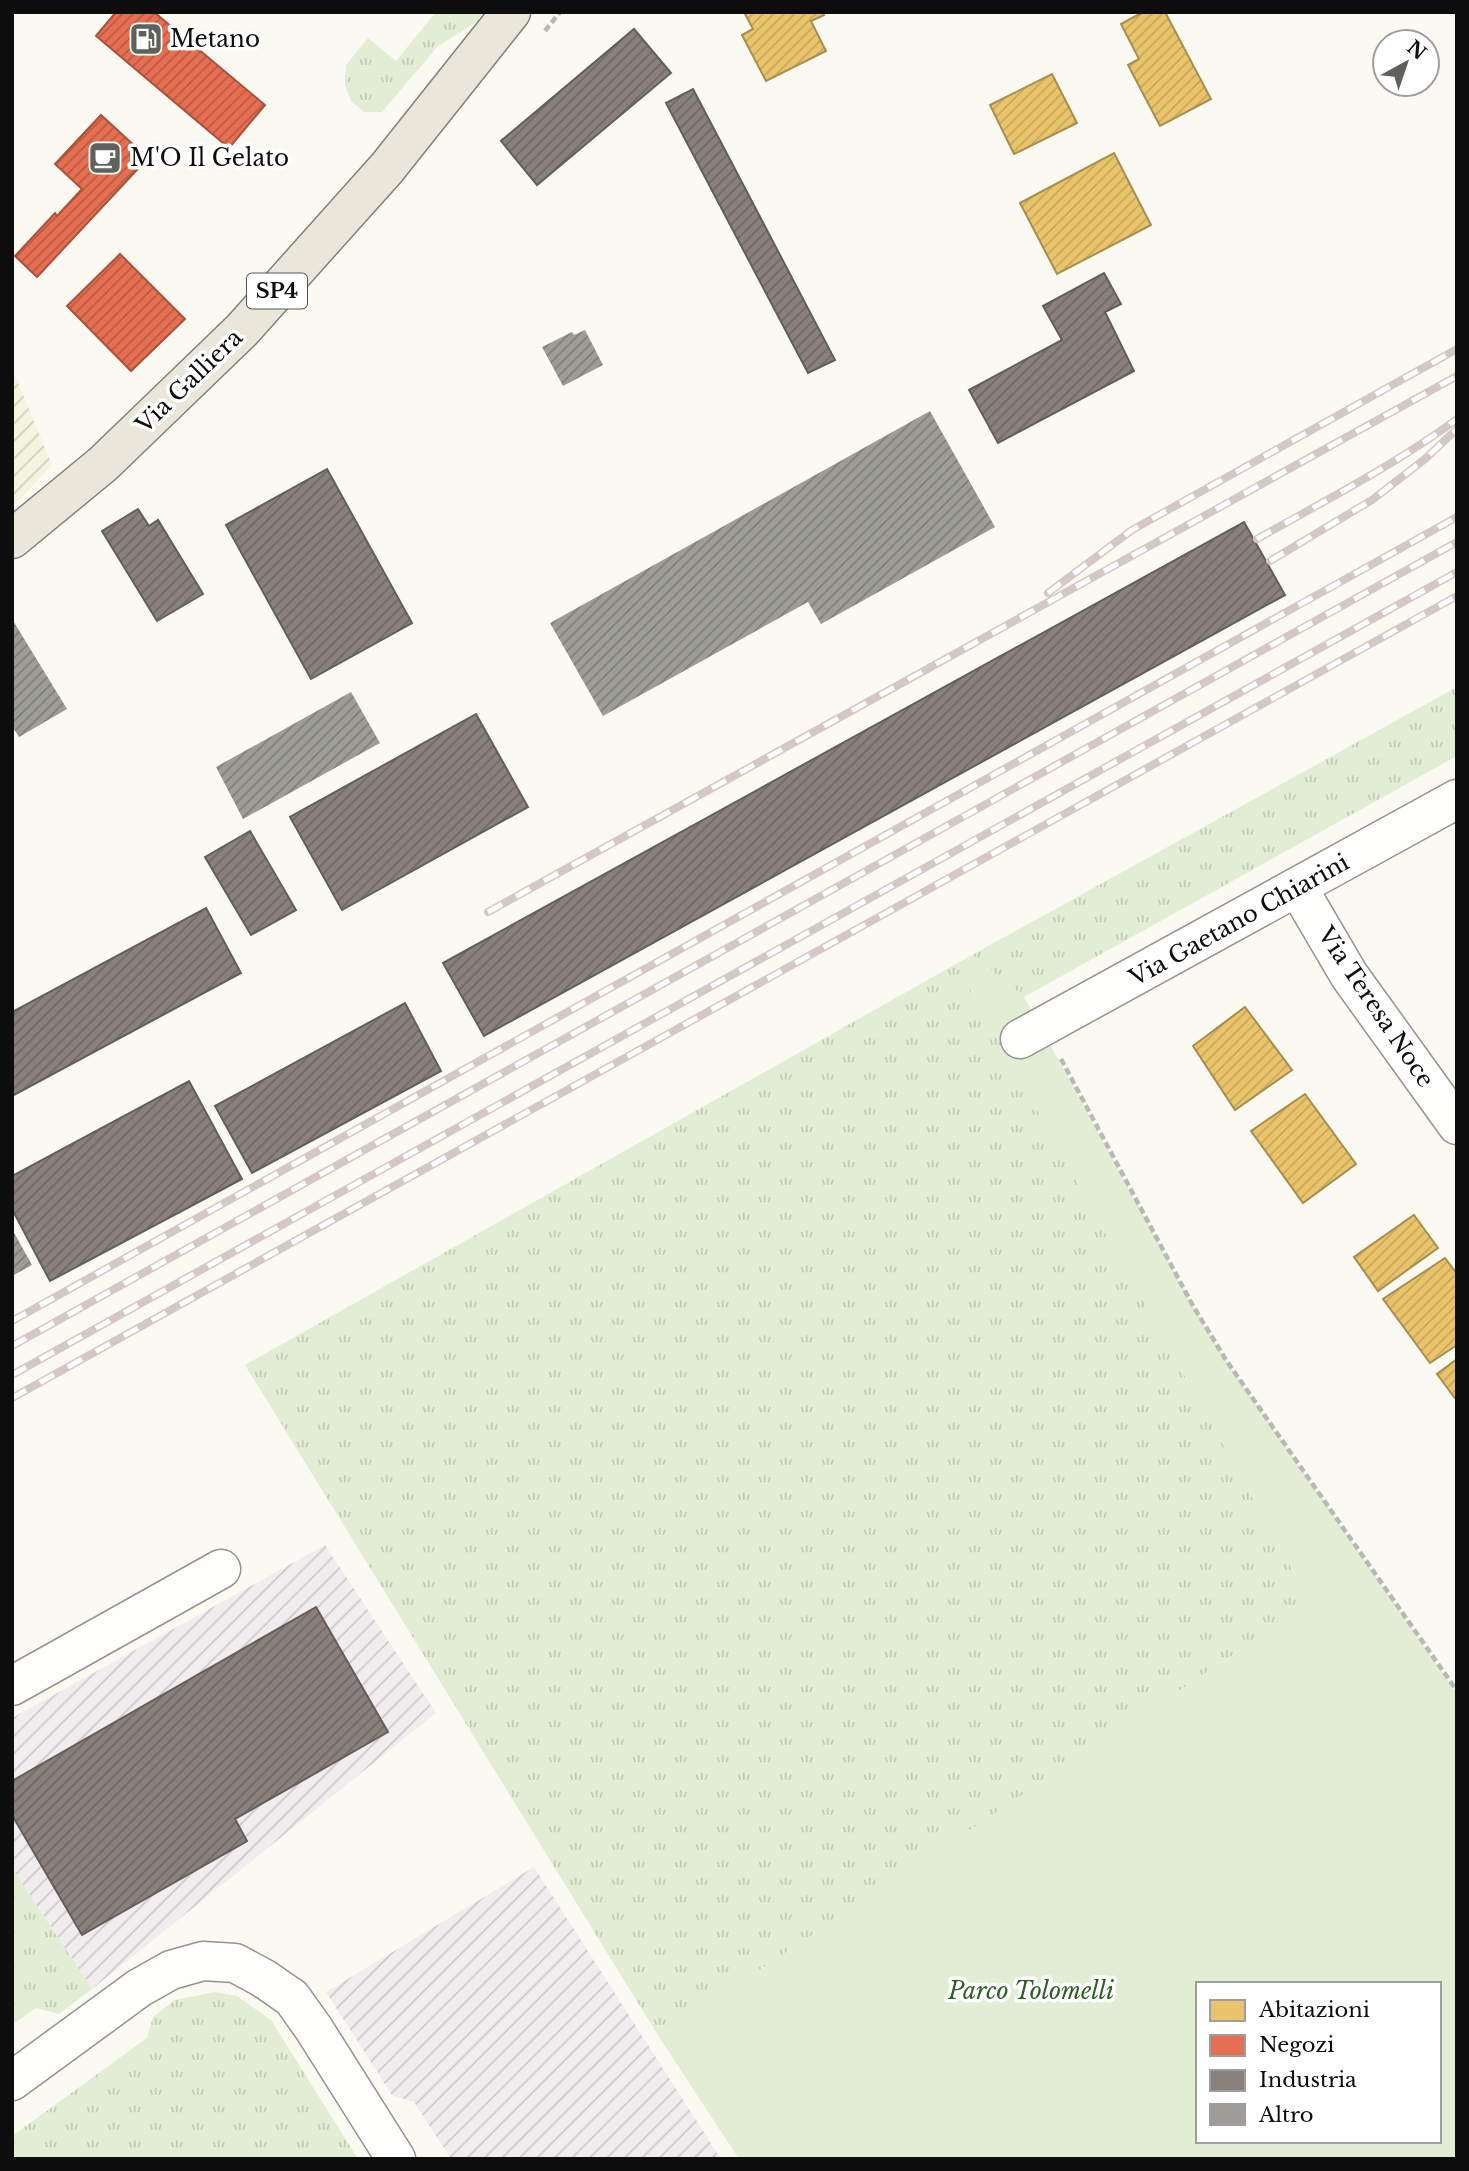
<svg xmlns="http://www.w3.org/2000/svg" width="1469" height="2171" viewBox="0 0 1469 2171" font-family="'Libre Baskerville',serif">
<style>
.industrial{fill:url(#industrial-furrows)}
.farmland{fill:url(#farmland-furrows)}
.grass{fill:url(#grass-tufts)}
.park{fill:#e2eed3;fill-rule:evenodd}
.homes{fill:url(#homes-hatch);stroke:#a78d4e;stroke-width:2}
.shops{fill:url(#shops-hatch);stroke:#a6523d;stroke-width:2}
.industry{fill:url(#industry-hatch);stroke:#645e5b;stroke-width:2}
.building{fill:url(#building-hatch)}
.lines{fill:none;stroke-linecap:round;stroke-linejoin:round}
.minor-casing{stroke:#949390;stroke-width:41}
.major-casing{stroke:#81817d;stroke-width:41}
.path{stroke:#b8b8b6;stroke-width:4.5;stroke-dasharray:7 3.5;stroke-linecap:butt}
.minor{stroke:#fefefd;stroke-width:38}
.major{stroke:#eae7da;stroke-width:38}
.rail-casing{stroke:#d5c7c6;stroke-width:8}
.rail{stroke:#fff;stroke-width:5;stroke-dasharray:16;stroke-linecap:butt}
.labels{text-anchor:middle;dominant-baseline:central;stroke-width:7;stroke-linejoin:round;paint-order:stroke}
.shield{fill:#fff;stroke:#565656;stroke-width:2}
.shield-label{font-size:21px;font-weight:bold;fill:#0d0d0d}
.poi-label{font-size:23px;fill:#0d0d0d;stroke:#fff;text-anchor:start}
.street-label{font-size:23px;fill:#0d0d0d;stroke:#fff}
.park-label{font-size:23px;font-style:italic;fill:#2d5f23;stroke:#fff}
</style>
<defs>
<pattern id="industrial-furrows" width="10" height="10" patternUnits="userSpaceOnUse" patternTransform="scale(1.75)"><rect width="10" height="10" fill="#f1ecee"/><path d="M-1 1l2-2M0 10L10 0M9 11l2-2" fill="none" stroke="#cdc9cb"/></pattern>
<pattern id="farmland-furrows" width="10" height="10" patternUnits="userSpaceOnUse" patternTransform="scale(1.75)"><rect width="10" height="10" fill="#f5f4df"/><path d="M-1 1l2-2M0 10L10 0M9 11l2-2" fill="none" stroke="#d1d0be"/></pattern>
<pattern id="grass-tufts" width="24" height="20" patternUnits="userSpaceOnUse" patternTransform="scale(1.75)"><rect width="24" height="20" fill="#e2eed3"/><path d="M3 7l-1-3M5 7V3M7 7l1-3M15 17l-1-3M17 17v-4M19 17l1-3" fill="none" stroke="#c1cbb4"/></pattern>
<pattern id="homes-hatch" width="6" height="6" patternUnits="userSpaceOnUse" patternTransform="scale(1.75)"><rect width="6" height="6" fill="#e9c46a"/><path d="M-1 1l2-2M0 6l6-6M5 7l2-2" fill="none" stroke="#c7a75b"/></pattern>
<pattern id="shops-hatch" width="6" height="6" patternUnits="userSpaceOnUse" patternTransform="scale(1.75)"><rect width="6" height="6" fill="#e76f51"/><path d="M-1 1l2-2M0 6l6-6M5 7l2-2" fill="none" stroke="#ba5a42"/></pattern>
<pattern id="industry-hatch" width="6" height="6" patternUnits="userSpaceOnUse" patternTransform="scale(1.75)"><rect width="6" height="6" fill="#8a817c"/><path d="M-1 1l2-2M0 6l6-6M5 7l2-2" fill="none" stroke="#6f6864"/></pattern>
<pattern id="building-hatch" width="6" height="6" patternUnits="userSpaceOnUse" patternTransform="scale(1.75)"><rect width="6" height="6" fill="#9d9c97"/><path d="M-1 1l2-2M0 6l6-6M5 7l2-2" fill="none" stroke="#7e7e7a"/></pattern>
</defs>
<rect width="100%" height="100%" fill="#faf9f2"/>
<path class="industrial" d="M325 1545 436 1713 92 1989 12 1868V1718Z
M534 1867 721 2159H451L414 2102 392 2095 326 1992Z"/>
<path class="farmland" d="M12 368 52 465 12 508Z"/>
<path class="grass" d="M436 12H483L477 22 438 46 382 112H364L351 101 345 85 346 65 368 38 396 61Z
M1457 687V756L1024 997 972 955Z
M956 964 1311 1603 659 2037 245 1365Z
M12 1868 92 1989 59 2014 36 2008 12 2025Z
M215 1992 237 1996 271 2020 358 2159H12V2136L147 2038 153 2017 175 2000Z"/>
<path class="park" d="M972 955 1024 997 1192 1304 1226 1360 1457 1694V2159H739L659 2037 1311 1603 956 964ZM1198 1984H1439V2141H1198Z"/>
<path class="homes" d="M744 12H822L824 15 811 21 826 51 766 81 742 35 753 29Z
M1143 12H1165L1211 99 1160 126 1128 65 1139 59 1121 24Z
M1052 74 1077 123 1014 154 990 105Z
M1114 153 1151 225 1057 274 1020 203Z
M1245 1007 1292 1070 1235 1110 1193 1046Z
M1305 1094 1356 1164 1303 1203 1251 1131Z
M1414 1215 1438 1248 1378 1291 1354 1257Z
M1445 1258 1457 1274V1345L1430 1363 1383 1299Z
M1457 1359V1401L1437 1374Z"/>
<path class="shops" d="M116 12H154L265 105 229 148 96 36Z
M101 115 148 158 37 277 15 256 55 213 57 216 82 189 55 164Z
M120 254 185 319 131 371 67 306Z"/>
<path class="industry" d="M634 29 671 73 537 185 501 141Z
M693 89 835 360 808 373 666 103Z
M1104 273 1121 304 1105 312 1134 371 998 443 969 390 1062 340 1043 306Z
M327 469 412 623 311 679 226 525Z
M138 509 149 526 158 520 203 594 157 621 102 531Z
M1244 522 1285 595 484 1036 443 963Z
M476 714 528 807 342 910 290 817Z
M250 831 296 910 251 935 205 857Z
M206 908 241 973 12 1096V1012Z
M405 1003 441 1071 252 1173 215 1106Z
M189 1081 242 1179 50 1281 12 1209V1176Z
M316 1607 388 1732 235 1819 247 1841 82 1935 12 1815V1781Z"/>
<path class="building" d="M585 330 603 365 563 386 542 347 572 332 574 335Z
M930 411 995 527 821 624 808 602 603 716 550 623Z
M12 619 67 709 19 737 12 726Z
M351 692 380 743 243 819 216 767Z
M12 1229 32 1265 12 1276Z"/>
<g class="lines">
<defs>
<path id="minor" d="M1298 888 1349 975 1457 1125
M1020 1039 1457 799
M12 1686 221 1569
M12 2081 139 1988 171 1970 203 1961 235 1963 263 1978 292 1998 314 2029 396 2159"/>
<path id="major" d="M12 539 103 464 242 330 387 168 511 12"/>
</defs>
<use href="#minor" class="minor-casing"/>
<use href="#major" class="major-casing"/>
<path class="path" d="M545 31 560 12
M1061 1059 1192 1304 1226 1360 1457 1691"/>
<use href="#minor" class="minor"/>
<use href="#major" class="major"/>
<defs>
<path id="rail" d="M1257 539C1324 501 1395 465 1457 419
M1270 561 1372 500 1425 459 1457 429
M1048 593 1132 530 1457 349
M488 912 1457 376
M12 1321 1457 517
M12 1346 1457 542
M12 1375 1457 572
M12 1398 1457 596"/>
</defs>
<use href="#rail" class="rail-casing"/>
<use href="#rail" class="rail"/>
</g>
<defs>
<symbol id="fuel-square" viewBox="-11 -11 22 22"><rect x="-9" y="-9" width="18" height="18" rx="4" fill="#60605d" stroke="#fff"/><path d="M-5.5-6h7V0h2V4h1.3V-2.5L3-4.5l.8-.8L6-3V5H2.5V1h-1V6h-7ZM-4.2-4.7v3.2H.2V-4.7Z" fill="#fff"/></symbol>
<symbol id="cafe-square" viewBox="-11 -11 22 22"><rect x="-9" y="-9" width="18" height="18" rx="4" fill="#60605d" stroke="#fff"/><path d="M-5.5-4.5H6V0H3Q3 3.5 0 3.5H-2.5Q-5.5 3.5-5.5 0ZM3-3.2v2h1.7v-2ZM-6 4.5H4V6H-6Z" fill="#fff"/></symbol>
</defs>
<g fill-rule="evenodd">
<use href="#fuel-square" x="127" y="20" width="38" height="38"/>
<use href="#cafe-square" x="86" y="139" width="38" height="38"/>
</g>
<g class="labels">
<rect class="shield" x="247" y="273.5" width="60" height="35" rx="5"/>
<g class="shield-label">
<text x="277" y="291">SP4</text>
</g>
<g class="poi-label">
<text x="170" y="39">Metano</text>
<text x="130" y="158">M'O Il Gelato</text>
</g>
<g class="street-label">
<text transform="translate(189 381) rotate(-44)">Via Galliera</text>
<text transform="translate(1239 920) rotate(-29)">Via Gaetano Chiarini</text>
<text transform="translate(1376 1007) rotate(56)">Via Teresa Noce</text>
</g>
<g class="park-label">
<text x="1031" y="1991">Parco Tolomelli</text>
</g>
</g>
<rect width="1469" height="2171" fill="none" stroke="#0d0d0d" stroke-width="28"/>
<rect x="1196" y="1982" width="245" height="161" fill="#ffffff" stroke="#9e9e9e" stroke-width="2"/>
<rect x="1210" y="2000" width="35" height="21" fill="#e9c46a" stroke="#9e9e9e" stroke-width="2"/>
<text x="1259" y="2017" font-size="21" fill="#0d0d0d">Abitazioni</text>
<rect x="1210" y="2035" width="35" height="21" fill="#e76f51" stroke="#9e9e9e" stroke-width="2"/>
<text x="1259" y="2052" font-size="21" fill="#0d0d0d">Negozi</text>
<rect x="1210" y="2070" width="35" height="21" fill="#8a817c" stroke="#9e9e9e" stroke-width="2"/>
<text x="1259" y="2087" font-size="21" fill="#0d0d0d">Industria</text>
<rect x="1210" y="2104" width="35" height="21" fill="#9d9c97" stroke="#9e9e9e" stroke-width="2"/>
<text x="1259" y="2122" font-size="21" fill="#0d0d0d">Altro</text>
<g transform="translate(1406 63) rotate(40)"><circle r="33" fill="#ffffff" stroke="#9e9e9e" stroke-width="2"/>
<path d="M0-5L12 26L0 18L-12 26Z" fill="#60605d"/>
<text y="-10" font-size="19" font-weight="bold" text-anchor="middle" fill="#0d0d0d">N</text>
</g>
</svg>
